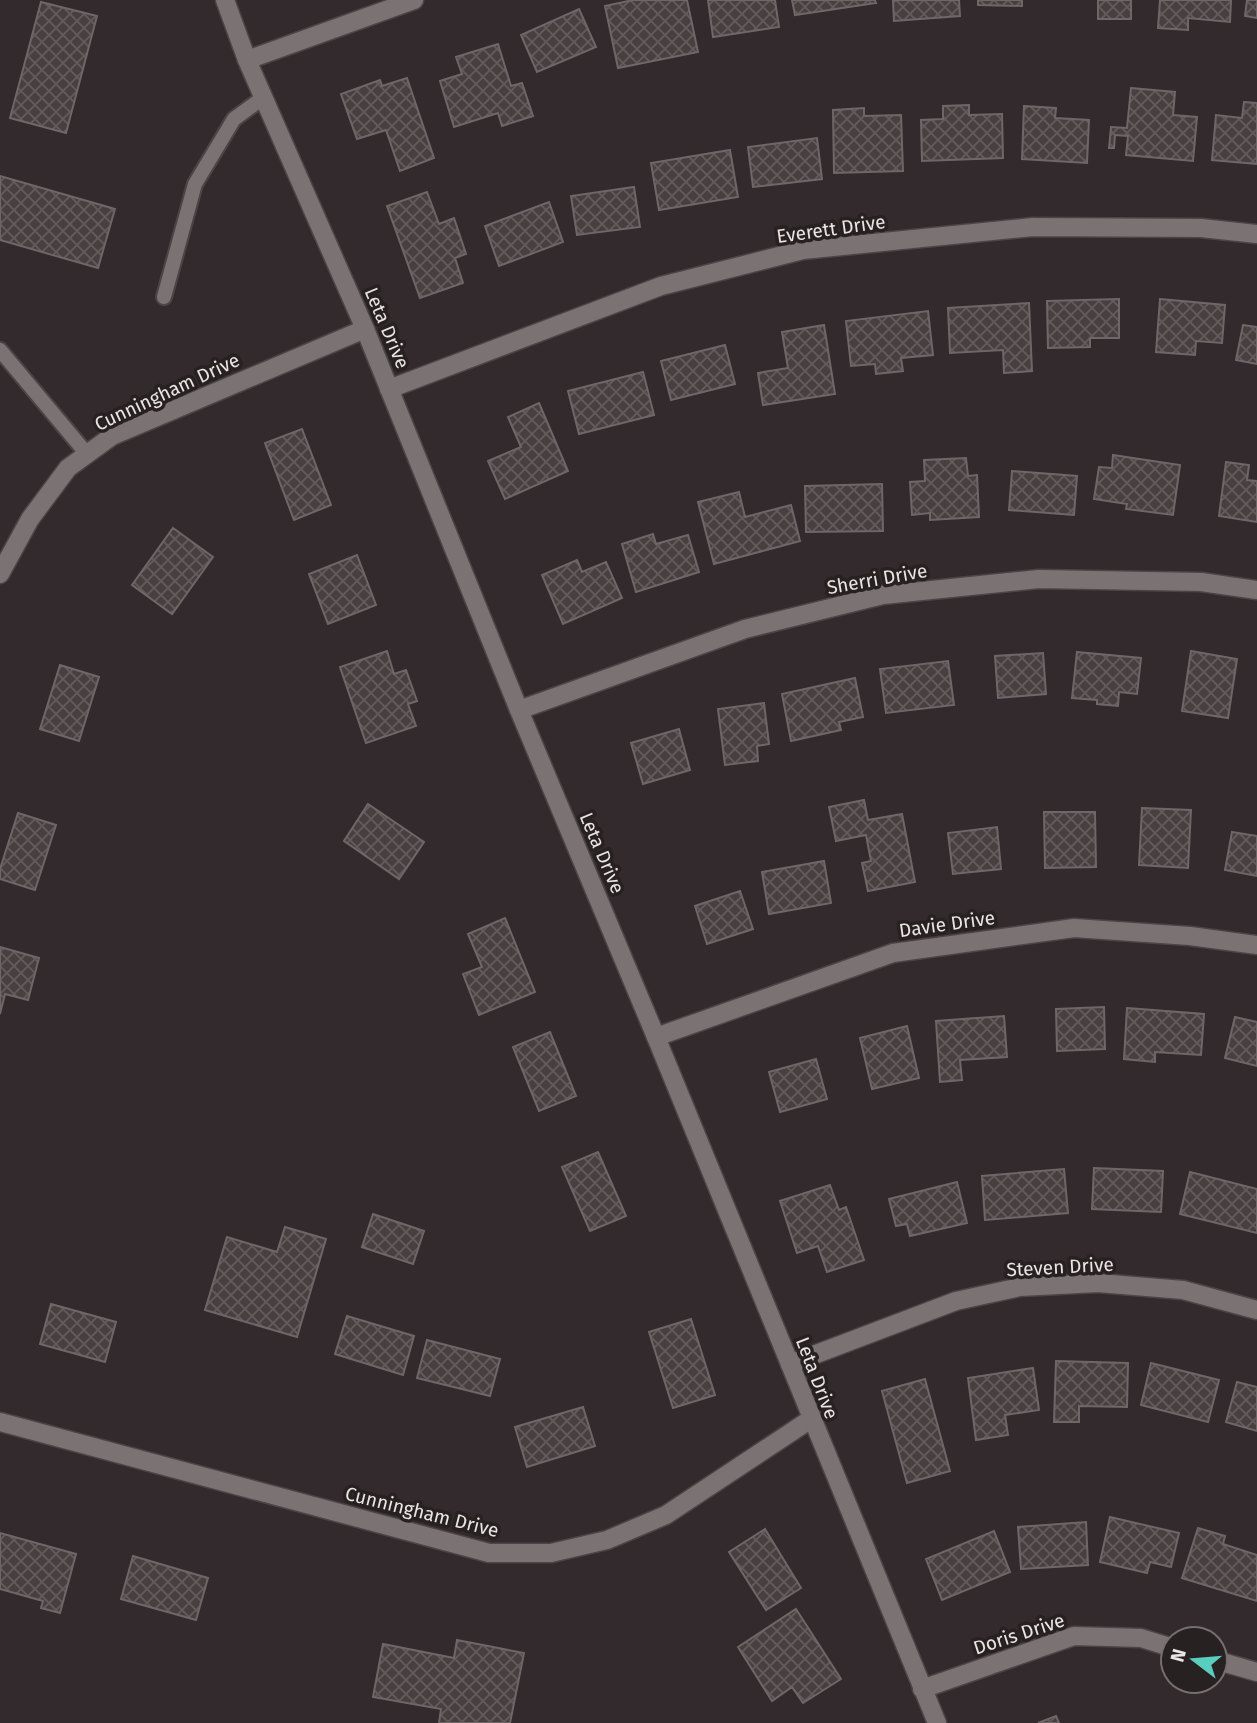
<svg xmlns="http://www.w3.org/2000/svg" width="1257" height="1723" viewBox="0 0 1257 1723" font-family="'Fira Sans',sans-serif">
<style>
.building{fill:url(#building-cross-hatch);stroke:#6f6668;stroke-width:2}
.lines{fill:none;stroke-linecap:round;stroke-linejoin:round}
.service-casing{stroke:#4c4546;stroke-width:18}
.minor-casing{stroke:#4c4546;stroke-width:21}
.tertiary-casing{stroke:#4c4546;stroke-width:21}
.service{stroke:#7b7274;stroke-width:14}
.minor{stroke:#7b7274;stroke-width:18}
.tertiary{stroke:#7b7274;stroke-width:18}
.labels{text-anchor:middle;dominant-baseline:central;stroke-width:7;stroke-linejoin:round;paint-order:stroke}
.street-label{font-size:19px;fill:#eae5e6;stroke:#282122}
</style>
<defs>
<pattern id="building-cross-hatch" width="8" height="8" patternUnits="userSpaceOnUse" patternTransform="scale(1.75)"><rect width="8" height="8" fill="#483f41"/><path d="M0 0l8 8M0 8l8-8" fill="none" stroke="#635b5c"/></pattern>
</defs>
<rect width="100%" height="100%" fill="#322a2c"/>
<path class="building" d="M633 0H687L698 52 618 68 605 6Z
M708 0H775L779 27 713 37Z
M792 0H875L876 3 795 15Z
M893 0H959L960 16 894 21Z
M978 0H1022V6L978 5Z
M1098 0H1131V19H1098Z
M1160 0H1231L1230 22 1188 18V30L1158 28Z
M1247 0H1257V18L1245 16Z
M41 2 97 16 66 133 10 118Z
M579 9 596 47 537 72 521 35Z
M498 44 511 86 522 83 533 116 502 126 498 113 454 127 440 81 462 74 456 57Z
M407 78 434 158 400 171 386 130 357 139 341 94 380 80 382 86Z
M1131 88 1175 92 1173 115 1197 117 1193 161 1126 155 1128 136 1115 135 1114 148H1109L1111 127 1127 128Z
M1244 102 1257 103V164L1212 160 1216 115 1242 118Z
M969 105V115L1002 114 1003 158 922 161 921 120 943 119V106Z
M1024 106 1056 108 1055 118 1089 120 1087 163 1022 159Z
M864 108V116L901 115 903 171 834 173 833 110Z
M817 138 822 179 753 187 748 147Z
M730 150 738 197 659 210 651 163Z
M0 176 115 209 98 268 0 240Z
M634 187 640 227 577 235 571 196Z
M427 192 439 224 454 218 466 254 455 258 463 283 420 298 387 206Z
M549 202 563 242 499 266 485 226Z
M1119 299V338H1090V347L1048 348 1047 301Z
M1160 299 1225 305 1222 343 1196 341 1195 355 1156 352Z
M1029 303 1032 371 1004 373 1003 350 950 353 948 308Z
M928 311 933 355 901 358 903 371 876 374 875 364 851 366 846 321Z
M824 325 835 394 763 405 758 373 788 368 782 332Z
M1243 325 1257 327V364L1236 360Z
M725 345 735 384 671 400 661 361Z
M643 372 654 415 579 434 568 391Z
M539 403 568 471 505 499 488 461 521 447 508 417Z
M302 429 331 505 294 520 265 443Z
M1113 455 1180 465 1173 515 1126 509 1127 504 1094 499 1099 467 1112 468Z
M966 458 968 476 977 475 979 517 930 520V513L912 515 910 482 925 481 924 460Z
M1226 462 1249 465 1247 480 1257 481V522L1219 516Z
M1012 471 1077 476 1074 515 1009 510Z
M882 484 883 531 806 532 805 486Z
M739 492 745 517 791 505 800 541 714 564 698 502Z
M173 528 213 557 172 614 132 585Z
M653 534 656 544 688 535 699 572 636 592 622 544Z
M357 555 376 605 328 624 309 574Z
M577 560 582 572 606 562 622 598 563 624 542 575Z
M387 651 394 674 406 670 417 701 408 704 416 726 366 743 340 667Z
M1191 651 1237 659 1228 718 1182 711Z
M1077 652 1141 658 1137 694 1119 692 1118 706 1097 704V700L1072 698Z
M1043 653 1046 694 998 698 995 656Z
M948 661 954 705 886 713 880 669Z
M60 665 99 677 79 741 40 729Z
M855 678 863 717 839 722 841 730 791 741 782 694Z
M764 703 769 744 757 746 758 761 725 765 718 709Z
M679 729 690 770 643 784 631 743Z
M864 800 868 820 902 814 915 882 868 891 862 863 871 861 866 835 836 841 829 807Z
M368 804 424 842 399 879 344 841Z
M1142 808 1191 810 1188 868 1139 865Z
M1044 812H1095L1096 867 1045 868Z
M18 813 56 825 35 890 0 879V869Z
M997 827 1001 869 953 874 948 833Z
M1232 832 1257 836V876L1225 870Z
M824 861 831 903 769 914 762 872Z
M740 891 753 929 707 944 695 906Z
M505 918 535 992 479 1015 463 974 482 967 468 934Z
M0 947 39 958 28 1000 5 994 0 1014Z
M1104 1007 1105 1049 1057 1051 1056 1009Z
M1127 1008 1204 1014 1201 1055 1155 1052V1062L1124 1059Z
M1004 1016 1007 1057 960 1060 962 1080 940 1082 936 1021Z
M1235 1017 1257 1022V1066L1225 1058Z
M907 1026 919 1078 872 1089 860 1038Z
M550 1032 576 1096 539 1111 513 1047Z
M816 1059 827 1099 780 1112 769 1072Z
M598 1152 626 1216 590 1231 562 1167Z
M1094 1168 1163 1171 1161 1212 1092 1209Z
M1064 1169 1068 1213 985 1220 982 1176Z
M1190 1172 1257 1189V1233L1180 1214Z
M957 1182 967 1223 910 1236 907 1224 896 1226 889 1199Z
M830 1185 839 1210 846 1207 864 1260 827 1272 818 1246 797 1253 780 1201Z
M373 1214 424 1231 413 1264 362 1247Z
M285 1227 326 1239 297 1337 205 1310 227 1237 277 1252Z
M51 1304 116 1322 105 1362 40 1344Z
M347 1316 414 1336 403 1375 335 1354Z
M691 1319 715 1395 673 1408 649 1332Z
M427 1340 500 1359 490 1396 417 1378Z
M1056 1361 1128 1363 1127 1407 1079 1406V1422H1054Z
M1151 1363 1219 1380 1208 1422 1141 1405Z
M1033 1368 1039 1410 1005 1415 1008 1435 976 1440 968 1378Z
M925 1379 950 1471 907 1483 882 1391Z
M1237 1382 1257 1387V1431L1226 1422Z
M583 1407 595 1446 527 1467 515 1427Z
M1110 1517 1179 1533 1171 1567 1150 1562 1147 1573 1100 1562Z
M1086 1522 1088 1565 1021 1569 1018 1527Z
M1198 1528 1225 1536 1223 1544 1257 1555V1601L1182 1578Z
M765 1529 801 1588 766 1610 729 1552Z
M994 1531 1010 1572 942 1600 926 1559Z
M0 1533 76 1554 60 1613 41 1608 43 1601 0 1589Z
M133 1556 208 1578 196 1620 121 1599Z
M796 1609 841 1679 803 1703 792 1687 772 1701 738 1647Z
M457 1640 524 1653 510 1723H439L441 1709 373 1697 383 1644 454 1658Z
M1056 1716 1059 1723H1038Z"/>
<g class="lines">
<defs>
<path id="service" d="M164 297 195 184 234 119 264 97
M0 350 87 454"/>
<path id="minor" d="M247 60 414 0
M389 389 661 286 803 250 1033 227 1201 228 1257 234
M0 574 30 519 68 468 112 436 365 329
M519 710 745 629 883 595 1039 579 1201 582 1257 590
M656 1037 893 953 1074 928 1190 936 1257 945
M790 1364 956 1301 1020 1287 1098 1283 1183 1290 1257 1310
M0 1422 489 1553H551L607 1540 666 1515 811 1419
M1215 1660 1257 1672
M922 1689 1074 1636 1141 1638 1173 1648"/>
<path id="tertiary" d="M225 0 247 60 365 329 519 710 656 1037 937 1723"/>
</defs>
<use href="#service" class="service-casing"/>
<use href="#minor" class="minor-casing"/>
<use href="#tertiary" class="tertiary-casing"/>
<use href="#service" class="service"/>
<use href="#minor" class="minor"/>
<use href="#tertiary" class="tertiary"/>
</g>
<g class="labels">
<g class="street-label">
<text transform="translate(831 229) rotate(-8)">Everett Drive</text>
<text transform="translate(387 328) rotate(67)">Leta Drive</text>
<text transform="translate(167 392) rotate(-25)">Cunningham Drive</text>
<text transform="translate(877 579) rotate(-10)">Sherri Drive</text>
<text transform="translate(602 853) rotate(67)">Leta Drive</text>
<text transform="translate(947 924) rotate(-8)">Davie Drive</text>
<text transform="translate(1060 1267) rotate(-3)">Steven Drive</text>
<text transform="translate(817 1378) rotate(69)">Leta Drive</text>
<text transform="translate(422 1512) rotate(14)">Cunningham Drive</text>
<text transform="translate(1019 1634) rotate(-18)">Doris Drive</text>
</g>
</g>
<g transform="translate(1194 1660) rotate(286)"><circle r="33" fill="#282122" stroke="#766f70" stroke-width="2"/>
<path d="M0-5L12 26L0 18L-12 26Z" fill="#59cebe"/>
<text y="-10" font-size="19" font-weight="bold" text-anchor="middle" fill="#eae5e6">N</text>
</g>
</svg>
